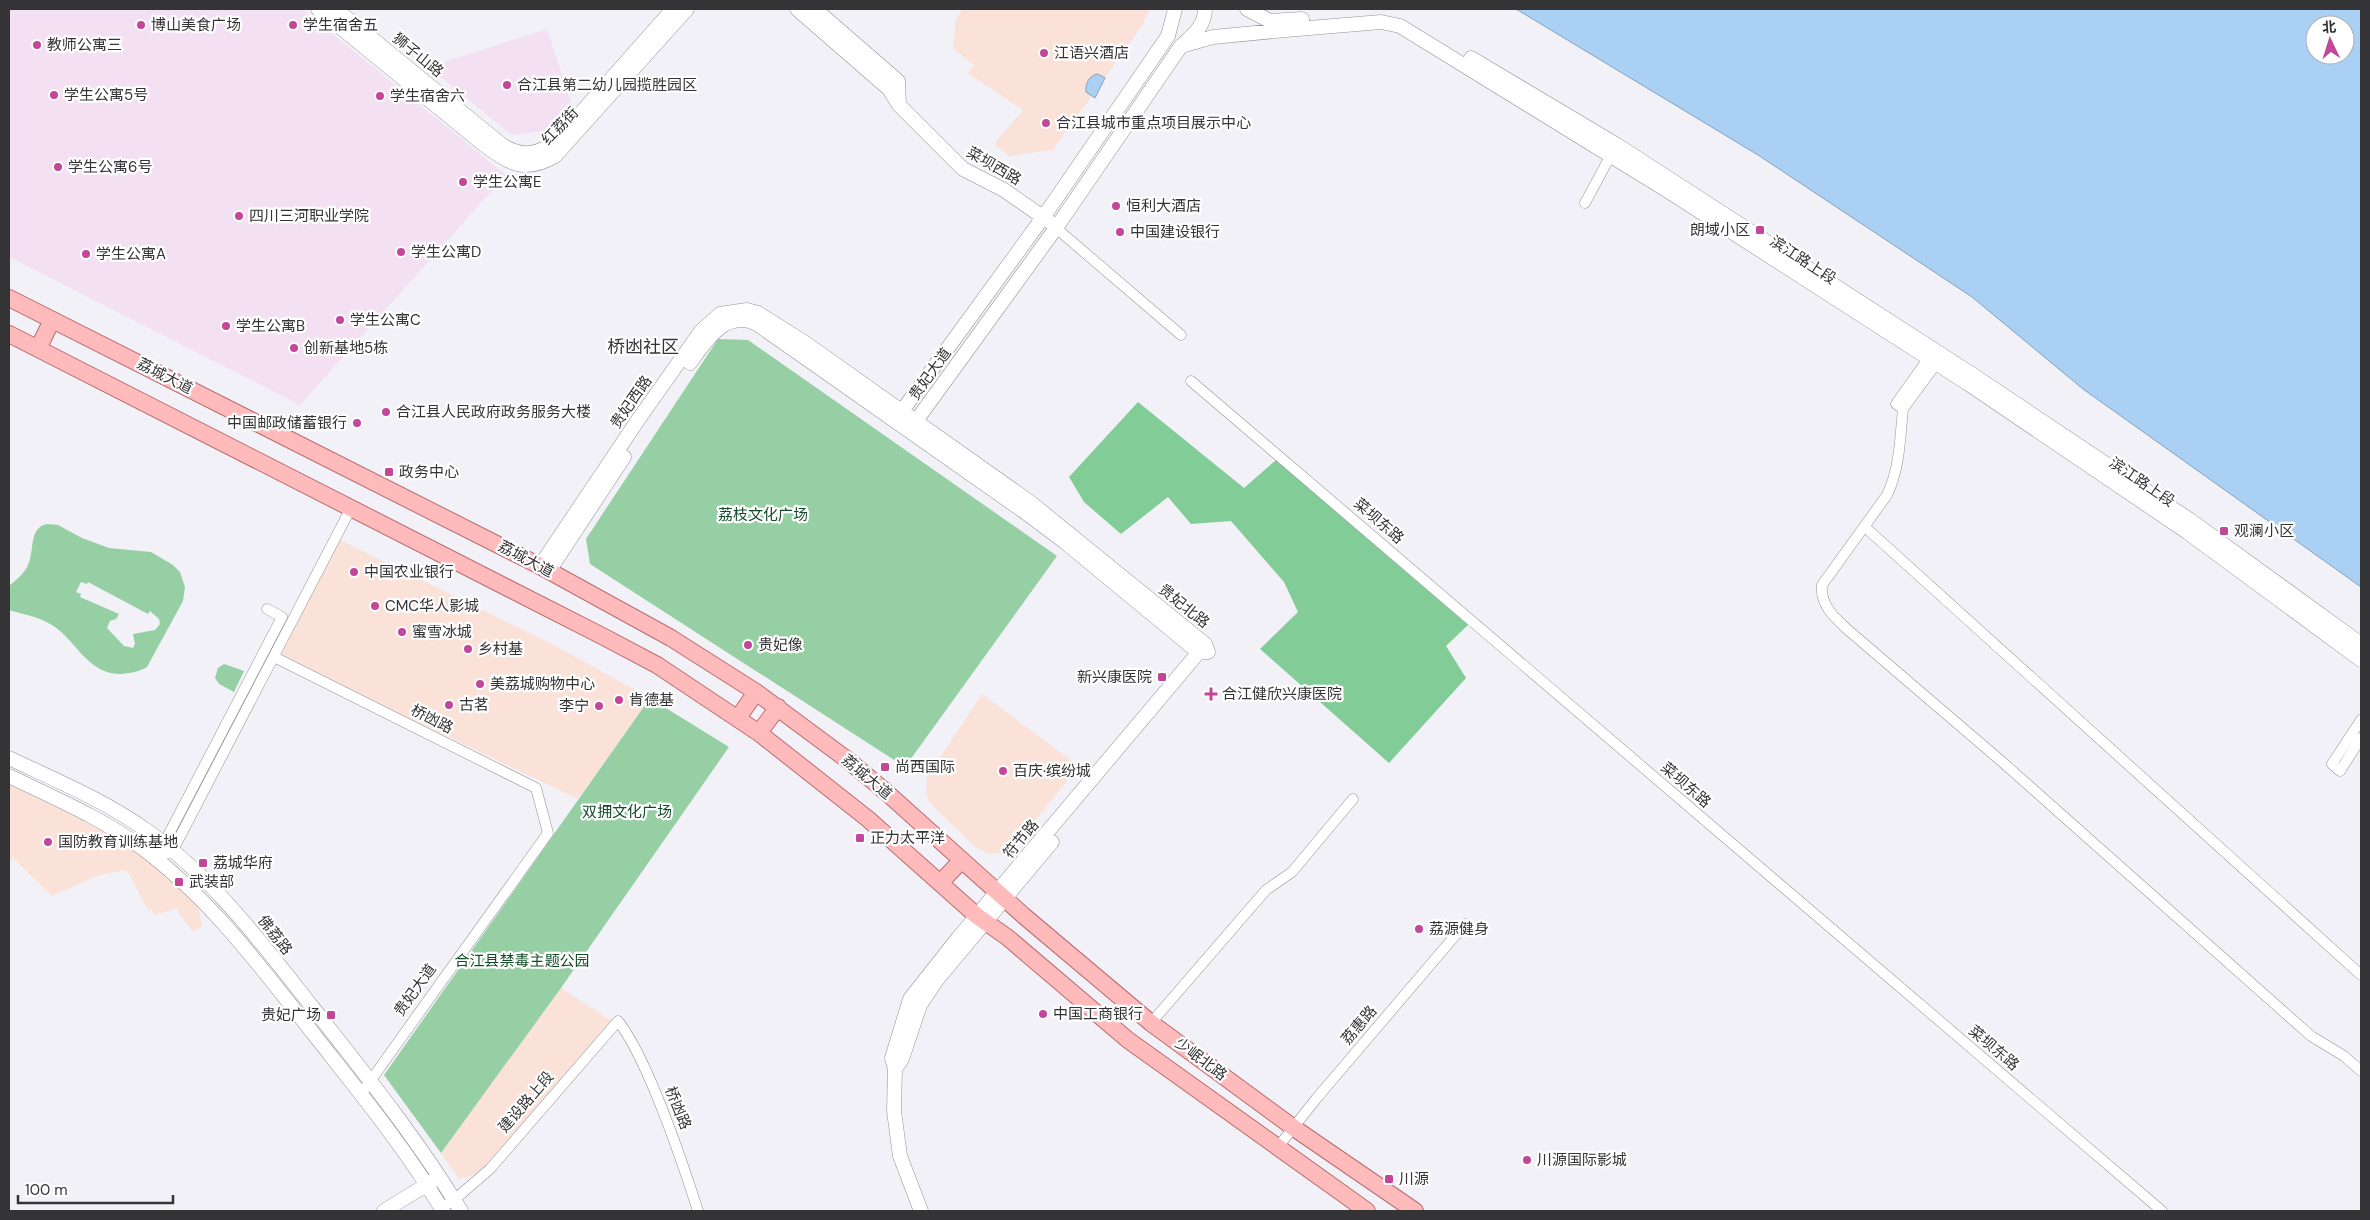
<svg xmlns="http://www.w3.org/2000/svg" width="2370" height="1220" viewBox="0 0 2370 1220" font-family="'DM Sans','Noto Sans SC',sans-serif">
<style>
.commercial{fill:#fae2d8}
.education{fill:#f3e1f3}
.green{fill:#97cfa5;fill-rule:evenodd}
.forest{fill:#82cd97}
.water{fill:#aad0f4;stroke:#87a1bb;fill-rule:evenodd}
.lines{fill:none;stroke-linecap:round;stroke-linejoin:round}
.street-casing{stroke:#929398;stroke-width:11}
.secondary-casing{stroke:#929398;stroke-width:15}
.primary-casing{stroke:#b86d6f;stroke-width:18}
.street{stroke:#fff;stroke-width:10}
.secondary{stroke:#fff;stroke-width:14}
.primary{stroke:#ffbabb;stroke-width:16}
.poi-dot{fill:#c24799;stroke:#fff;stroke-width:2}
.labels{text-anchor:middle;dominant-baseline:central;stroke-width:4.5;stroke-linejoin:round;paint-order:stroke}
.poi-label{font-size:15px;fill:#343436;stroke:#fff;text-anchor:start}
.street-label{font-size:15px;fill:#343436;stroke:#fff}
.park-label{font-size:15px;fill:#134b28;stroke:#fff}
.quarter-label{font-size:18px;fill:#343436;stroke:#fff}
</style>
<rect width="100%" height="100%" fill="#f1f1f7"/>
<path class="commercial" d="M962 9H1150L1141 27 1053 150 1009 156 994 144 1023 110 968 73 974 65 953 48 956 20Z
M340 540 552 644 650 698 578 799 279 656Z
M982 694 1079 766 1018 842 1003 854 986 853 973 845 929 802 926 793 927 777Z
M9 782 81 816 118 837 197 901 202 926 193 932 179 914 178 908 155 915 151 909 148 910 129 874 124 870 99 875 52 896 13 858 9 863Z
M561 988 612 1021 483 1169 473 1175 459 1179 441 1153Z"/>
<path class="education" d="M9 9H302L506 175 300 405 9 257Z
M547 29 571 102 545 131 512 135 428 67Z"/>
<path class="green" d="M718 339 748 340 1057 556 905 767 590 564 586 539Z
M47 524 58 525 82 538 109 548 151 552 173 565 180 572 185 587 183 601 147 667C138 672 128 674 118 674 86 672 76 640 52 625 39 617 23 614 9 610V586C16 580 24 574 28 565 35 551 28 528 47 524ZM81 582 87 584 88 582 148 614 150 611 159 619 160 624 155 630 133 634 135 644 133 648 124 646 107 628 110 621 116 619 119 614 80 597 81 594 76 592Z
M224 664 244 671 234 692 219 684 215 678 218 668Z
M657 692 661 705 729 747 561 988 441 1153 384 1075 650 698 653 700Z"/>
<path class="forest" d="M1138 402 1244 488 1276 460 1468 625 1446 646 1466 678 1389 763 1260 649 1298 612 1284 582 1231 521 1191 524 1168 497 1121 534 1084 502 1069 477Z"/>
<path class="water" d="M1516 9H2361V587L2083 389 1972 297 1758 155ZM2315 25H2345V55H2315Z
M1098 74 1105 78 1095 98 1086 92C1085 84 1089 75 1098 74Z"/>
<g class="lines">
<defs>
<path id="street" d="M1585 203 1613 151
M1056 228 1181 335
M1933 356 1928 359 1896 404 1903 409C1900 438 1900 468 1887 495L1822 585C1820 605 1834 617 1848 630L2000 760 2311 1036 2344 1056 2361 1071
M1191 381 2162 1211
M1903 409 1936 364 1937 358
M1865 527 2361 975
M274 657 536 788 548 833 361 1094
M2361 720 2332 764 2340 771 2361 738
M161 849 282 617 267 609
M156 859 173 850 351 508
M1151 1023 1266 890 1292 872 1353 799
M1278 1147 1316 1099 1465 924
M441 1208 454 1200 490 1169 618 1021C632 1039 642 1061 651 1082 669 1124 684 1167 698 1211"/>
<path id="secondary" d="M318 9 483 144C509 163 524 174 555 156L687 9
M336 9 502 145C523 158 538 155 557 140L673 9
M797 9 889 89 899 105 963 169 1004 190 1050 222
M815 9 898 81 899 105
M1247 9 1270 21 1302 19
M1181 46 1213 37 1286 30 1381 22 1400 26 1668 191 1967 383 2187 532 2361 660
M1471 58 1617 145 1973 375 2190 520 2361 644
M690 363C705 342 726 308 757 324L1026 513 1066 543 1198 652H1208
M903 419 902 411 1044 216 1168 36 1175 9
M908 423 916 421 1056 228 1181 46C1193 35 1205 26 1205 9
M540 566 640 417 701 331 720 314 747 310 758 313 804 342 1030 502 1205 644 1208 652
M549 571 624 457
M9 758C55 780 104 800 146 830 214 878 263 945 314 1009 365 1074 418 1140 461 1211
M9 776C54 798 102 818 142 848 212 900 262 969 316 1037 360 1093 406 1149 443 1211
M895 1069 902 1059 920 1005 936 981 1052 842
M384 1211 434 1180
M921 1211 900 1156 894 1111 895 1069 892 1058 910 999 958 938 1204 646"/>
<path id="primary" d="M9 298 540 566 671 638 756 692 849 761 886 792 1024 916 1151 1023 1294 1128 1415 1211
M9 334 604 637 657 665 759 733 868 819 977 916 1007 937 1128 1040 1367 1211
M38 349 52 320
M738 718 756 692
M759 733 778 707
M940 883 962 860"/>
</defs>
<use href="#street" class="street-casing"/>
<use href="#secondary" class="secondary-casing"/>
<use href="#primary" class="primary-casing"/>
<use href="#street" class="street"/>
<use href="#secondary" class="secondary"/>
<use href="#primary" class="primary"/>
</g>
<g class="poi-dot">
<circle cx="141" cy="25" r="5"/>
<circle cx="293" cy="25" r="5"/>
<circle cx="37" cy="45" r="5"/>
<circle cx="1044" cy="53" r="5"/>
<circle cx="507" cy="85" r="5"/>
<circle cx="54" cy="95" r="5"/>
<circle cx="380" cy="96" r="5"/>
<circle cx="1046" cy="123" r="5"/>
<circle cx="58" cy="167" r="5"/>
<circle cx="463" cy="182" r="5"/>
<circle cx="1116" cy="206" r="5"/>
<circle cx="239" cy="216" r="5"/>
<rect x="1755" y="225" width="10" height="10" rx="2.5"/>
<circle cx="1120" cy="232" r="5"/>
<circle cx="401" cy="252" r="5"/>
<circle cx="86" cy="254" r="5"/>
<circle cx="340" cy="320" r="5"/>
<circle cx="226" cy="326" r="5"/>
<circle cx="294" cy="348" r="5"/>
<circle cx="386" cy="412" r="5"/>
<circle cx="357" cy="423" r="5"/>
<rect x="384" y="467" width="10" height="10" rx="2.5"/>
<rect x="2219" y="526" width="10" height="10" rx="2.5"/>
<circle cx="354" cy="572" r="5"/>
<circle cx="375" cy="606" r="5"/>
<circle cx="402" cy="632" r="5"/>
<circle cx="748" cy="645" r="5"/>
<circle cx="468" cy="649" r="5"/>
<rect x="1157" y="672" width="10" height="10" rx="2.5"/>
<circle cx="480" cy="684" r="5"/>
<path d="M1208.5 686.5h5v5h5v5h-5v5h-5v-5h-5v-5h5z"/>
<circle cx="619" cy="700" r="5"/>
<circle cx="449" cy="705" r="5"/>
<circle cx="599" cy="706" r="5"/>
<rect x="880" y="762" width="10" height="10" rx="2.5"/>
<circle cx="1003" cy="771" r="5"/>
<rect x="855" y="833" width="10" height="10" rx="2.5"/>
<circle cx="48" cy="842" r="5"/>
<rect x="198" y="858" width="10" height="10" rx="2.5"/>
<rect x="174" y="877" width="10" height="10" rx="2.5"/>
<circle cx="1419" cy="929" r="5"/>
<circle cx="1043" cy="1014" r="5"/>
<rect x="326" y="1010" width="10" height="10" rx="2.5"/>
<circle cx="1527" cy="1160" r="5"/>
<rect x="1384" y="1174" width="10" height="10" rx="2.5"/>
</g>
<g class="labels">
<g class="poi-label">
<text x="151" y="25">博山美食广场</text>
<text x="303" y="25">学生宿舍五</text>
<text x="47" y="45">教师公寓三</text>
<text x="1054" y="53">江语兴酒店</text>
<text x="517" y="85">合江县第二幼儿园揽胜园区</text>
<text x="64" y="95">学生公寓5号</text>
<text x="390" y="96">学生宿舍六</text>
<text x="1056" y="123">合江县城市重点项目展示中心</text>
<text x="68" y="167">学生公寓6号</text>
<text x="473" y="182">学生公寓E</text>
<text x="1126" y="206">恒利大酒店</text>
<text x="249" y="216">四川三河职业学院</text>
<text x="1750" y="230" text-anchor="end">朗域小区</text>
<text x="1130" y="232">中国建设银行</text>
<text x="411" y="252">学生公寓D</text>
<text x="96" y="254">学生公寓A</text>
<text x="350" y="320">学生公寓C</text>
<text x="236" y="326">学生公寓B</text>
<text x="304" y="348">创新基地5栋</text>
<text x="396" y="412">合江县人民政府政务服务大楼</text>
<text x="347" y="423" text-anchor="end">中国邮政储蓄银行</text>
<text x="399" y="472">政务中心</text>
<text x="2234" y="531">观澜小区</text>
<text x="364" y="572">中国农业银行</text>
<text x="385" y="606">CMC华人影城</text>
<text x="412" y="632">蜜雪冰城</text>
<text x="758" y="645">贵妃像</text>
<text x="478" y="649">乡村基</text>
<text x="1152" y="677" text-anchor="end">新兴康医院</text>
<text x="490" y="684">美荔城购物中心</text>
<text x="1222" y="694">合江健欣兴康医院</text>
<text x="629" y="700">肯德基</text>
<text x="459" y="705">古茗</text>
<text x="589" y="706" text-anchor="end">李宁</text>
<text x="895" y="767">尚西国际</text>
<text x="1013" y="771">百庆·缤纷城</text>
<text x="870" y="838">正力太平洋</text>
<text x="58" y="842">国防教育训练基地</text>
<text x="213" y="863">荔城华府</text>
<text x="189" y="882">武装部</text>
<text x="1429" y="929">荔源健身</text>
<text x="1053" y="1014">中国工商银行</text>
<text x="321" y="1015" text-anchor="end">贵妃广场</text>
<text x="1537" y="1160">川源国际影城</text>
<text x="1399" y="1179">川源</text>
</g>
<g class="street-label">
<text transform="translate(418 55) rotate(39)">狮子山路</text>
<text transform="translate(560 126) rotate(-46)">红荔街</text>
<text transform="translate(994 166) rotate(30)">菜坝西路</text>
<text transform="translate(1803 260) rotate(33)">滨江路上段</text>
<text transform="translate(930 374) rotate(-54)">贵妃大道</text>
<text transform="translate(165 376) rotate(27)">荔城大道</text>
<text transform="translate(631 402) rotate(-55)">贵妃西路</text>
<text transform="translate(2142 482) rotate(34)">滨江路上段</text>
<text transform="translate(1379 521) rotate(41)">菜坝东路</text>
<text transform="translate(526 559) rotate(28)">荔城大道</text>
<text transform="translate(1184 606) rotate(39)">贵妃北路</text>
<text transform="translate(432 719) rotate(27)">桥凼路</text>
<text transform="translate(867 777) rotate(40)">荔城大道</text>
<text transform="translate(1686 785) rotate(41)">菜坝东路</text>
<text transform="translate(1021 839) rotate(-50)">符节路</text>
<text transform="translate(275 935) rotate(52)">佛荔路</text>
<text transform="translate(415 990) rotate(-54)">贵妃大道</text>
<text transform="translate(1359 1025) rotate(-50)">荔惠路</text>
<text transform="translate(1994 1048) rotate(40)">菜坝东路</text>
<text transform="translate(1201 1059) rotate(37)">少岷北路</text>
<text transform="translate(526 1102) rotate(-49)">建设路上段</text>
<text transform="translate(678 1108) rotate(68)">桥凼路</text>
</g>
<g class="park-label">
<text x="763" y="515">荔枝文化广场</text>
<text x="627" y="812">双拥文化广场</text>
<text x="522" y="961">合江县禁毒主题公园</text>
</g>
<g class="quarter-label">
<text x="643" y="347">桥凼社区</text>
</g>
</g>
<rect width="2370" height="1220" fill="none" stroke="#343436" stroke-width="20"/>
<g transform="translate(2330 40) rotate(356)"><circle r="24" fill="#ffffff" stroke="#aeaeaf"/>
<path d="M0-4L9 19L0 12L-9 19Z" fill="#c24799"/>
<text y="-8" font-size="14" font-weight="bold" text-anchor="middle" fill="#343436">北</text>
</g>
<path d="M18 1195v8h155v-8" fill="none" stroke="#343436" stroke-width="2.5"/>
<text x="25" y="1195" font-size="15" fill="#343436" stroke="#ffffff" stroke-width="4" paint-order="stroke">100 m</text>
</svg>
